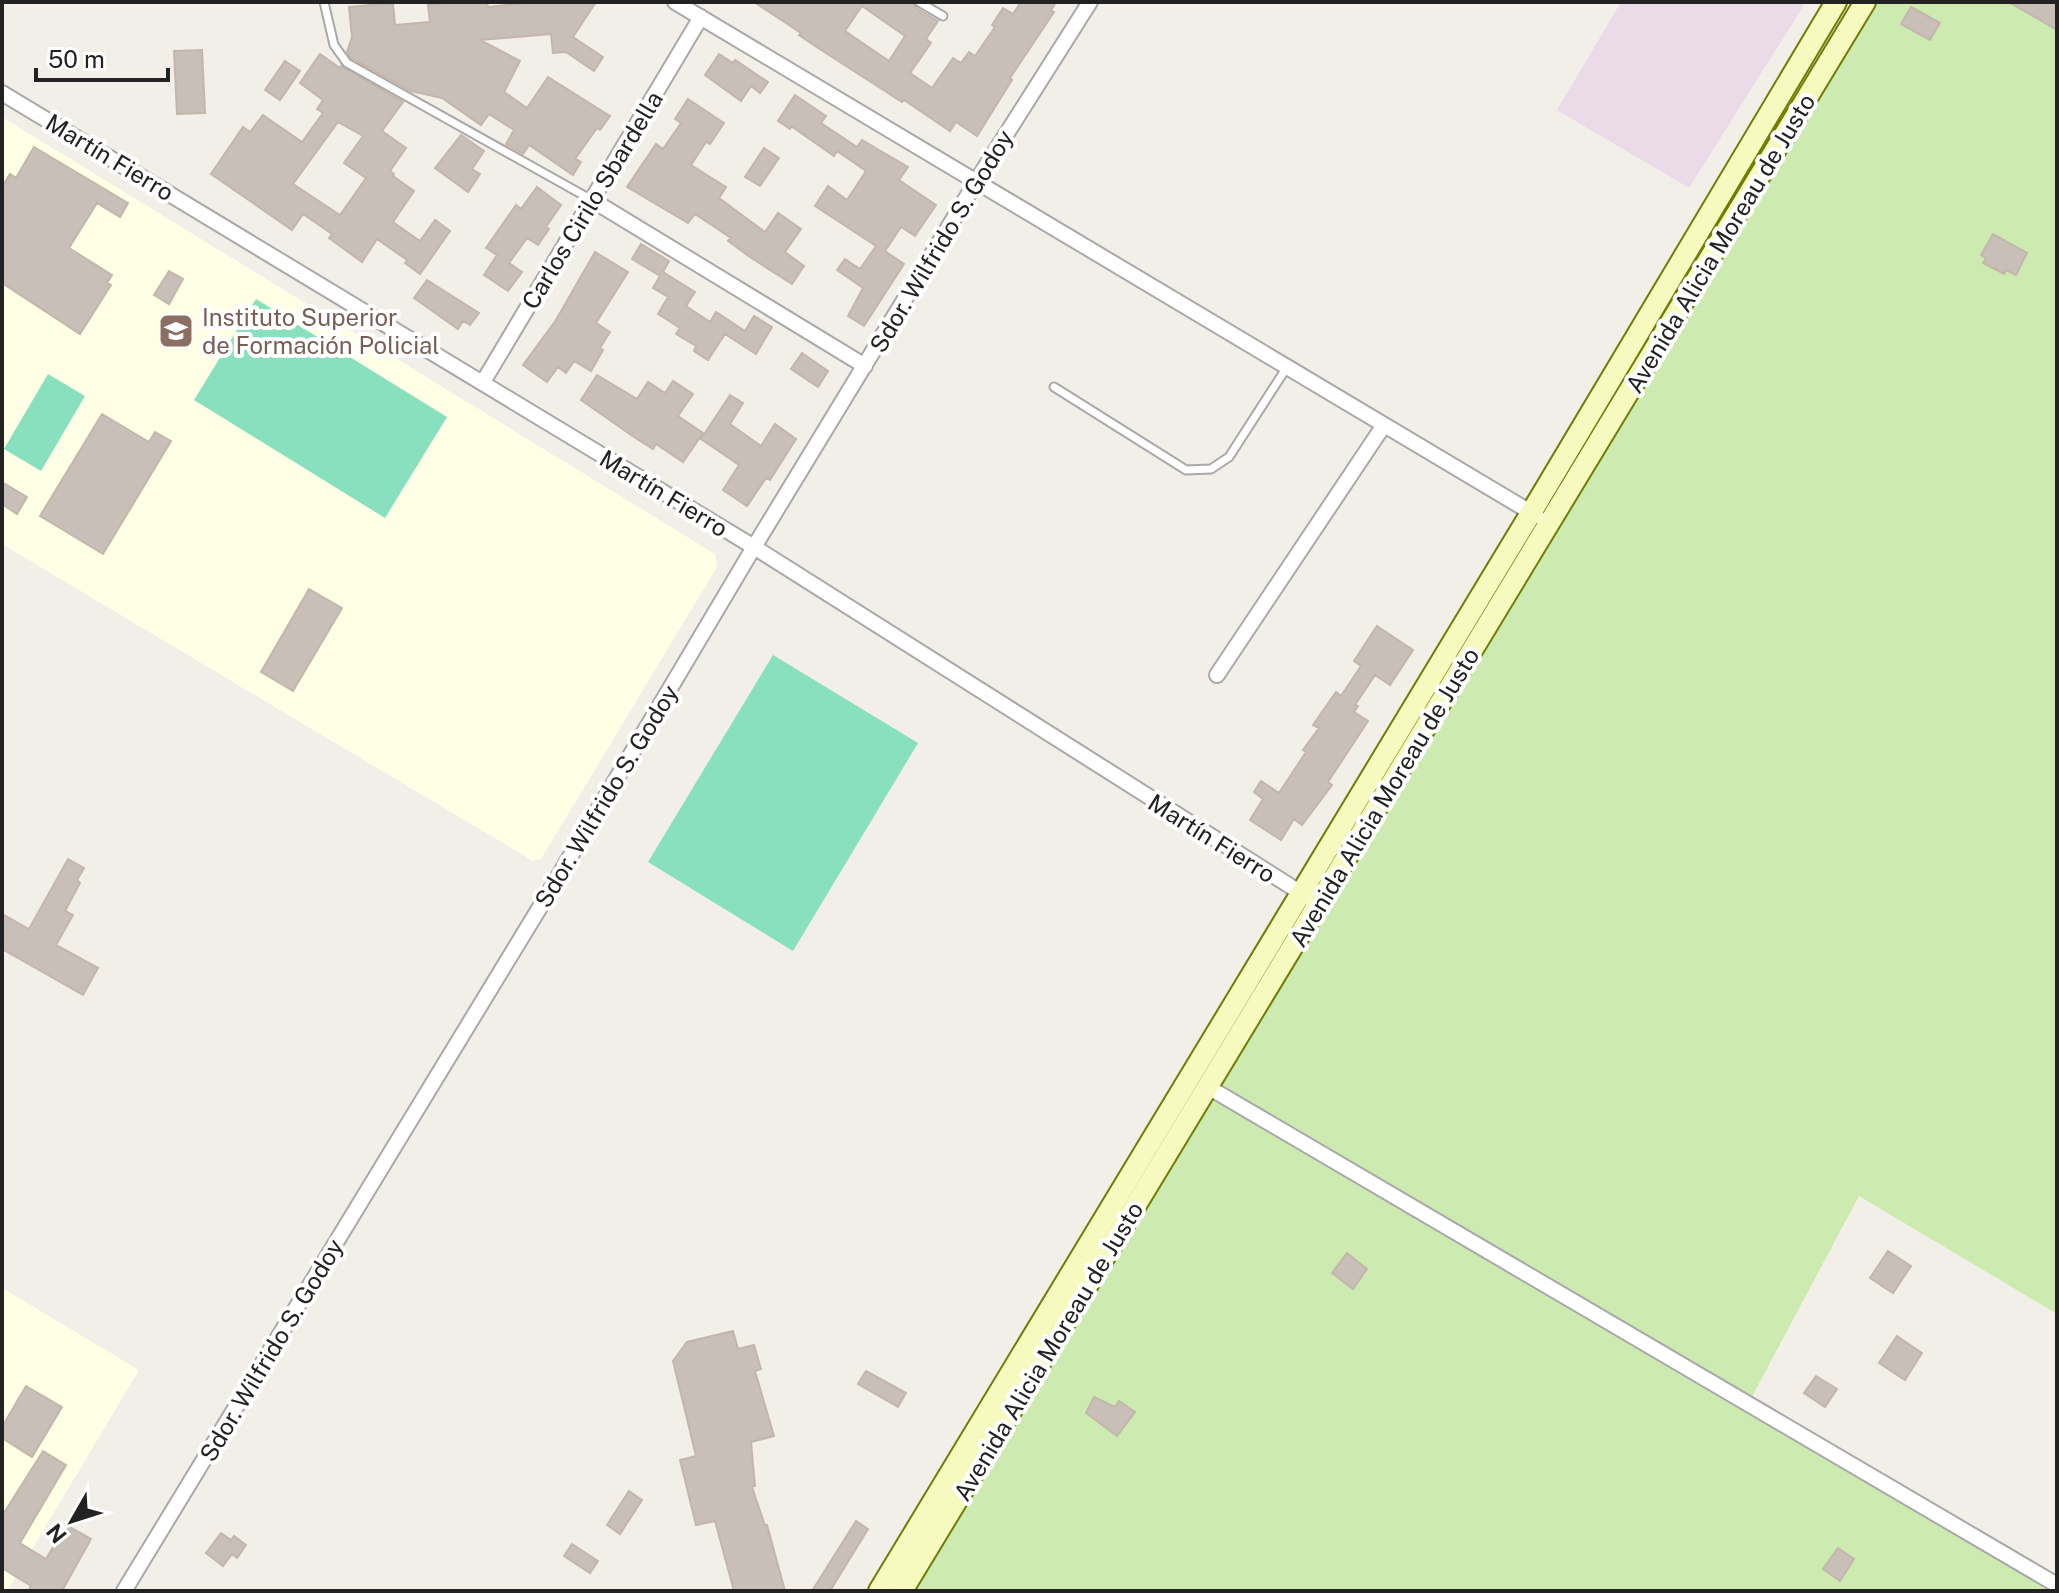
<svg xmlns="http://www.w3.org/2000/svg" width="2059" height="1593" viewBox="0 0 2059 1593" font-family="'Public Sans',sans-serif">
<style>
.industrial{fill:#ebdbe8}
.education{fill:#ffffe5}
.grass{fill:#cdebb0}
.pitch{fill:#88e0be}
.building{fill:#c7bfb8;stroke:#c4b6ab;stroke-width:2;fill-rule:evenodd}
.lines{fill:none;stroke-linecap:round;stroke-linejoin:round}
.service-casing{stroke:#a9a9a9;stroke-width:11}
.minor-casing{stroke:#a9a9a9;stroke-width:18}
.secondary-casing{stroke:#707d05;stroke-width:24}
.service{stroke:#fff;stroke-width:7}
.minor{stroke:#fff;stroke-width:14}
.secondary{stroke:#f7fabf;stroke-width:20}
.labels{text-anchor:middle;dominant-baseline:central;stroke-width:8;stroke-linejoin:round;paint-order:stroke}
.street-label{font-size:24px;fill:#222;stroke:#fff}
.education-label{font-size:24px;fill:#785e54;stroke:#fff;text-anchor:start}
</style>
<rect width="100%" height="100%" fill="#f2efe9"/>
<path class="industrial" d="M1621 2H1806L1689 188 1557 110Z"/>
<path class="education" d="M2 117 715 554 717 567 541 859 533 861 2 544Z
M2 1288 139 1370 7 1591H2Z"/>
<path class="grass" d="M1863 2H2057V1314L1859 1196 1746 1408 2057 1591H905Z"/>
<path class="pitch" d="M256 299 447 417 385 518 194 400Z
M48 374 85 396 41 471 4 449Z
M773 655 918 743 793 951 648 862Z"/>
<path class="building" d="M459 2H487L488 7 537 2H596L573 37 603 57 594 71 566 52 553 53 551 34 480 40 520 61 504 92 527 108 548 77 610 116 600 130 597 128 575 159 581 162 573 175 529 145 523 154 506 144 514 130 489 114 481 125 442 98 411 91 351 58 347 52 352 37 349 7 393 3 395 25 430 22 428 5Z
M754 2H913L916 8 938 21 926 39 931 43 910 73 932 88 953 58 961 63 969 52 975 56 995 27 992 25 1003 8 1013 14 1021 2H1056L1051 10 1054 12 1010 78 1012 80 977 136 956 122 950 131 904 100 902 102 815 46 799 35 801 33ZM862 6 905 36 889 61 845 31Z
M2009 2H2057V30Z
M1911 7 1940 23 1930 40 1901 24Z
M202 50 205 113 177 114 174 51Z
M320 54 340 68 341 66 403 102 382 131 406 148 390 171 394 174 393 176 414 191 393 222 420 241 435 220 450 231 420 274 405 263 407 260 377 239 362 262 329 238 332 234 303 214 292 230 211 174 243 127 250 132 263 115 302 142 323 113 317 109 323 100 300 83ZM338 122 363 136 344 163 366 178 340 215 293 184Z
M719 54 733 63 735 60 768 82 760 93 751 86 741 101 705 75Z
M285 61 300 71 280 100 265 90Z
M795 95 826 116 821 123 857 147 862 140 908 167 899 180 936 205 915 236 901 227 885 251 904 264 864 326 848 316 863 288 837 270 845 259 860 269 876 246 815 206 828 186 847 200 866 171 837 151 834 156 791 126 790 129 778 121Z
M688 99 724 123 710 144 706 142 691 165 726 187 719 198 765 232 778 213 801 229 785 252 804 266 792 284 750 257 728 241 731 238 695 214 688 223 627 187 656 144 663 149 681 123 675 119Z
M461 135 484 151 472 169 480 174 468 192 435 168Z
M34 147 128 203 120 217 97 203 69 248 112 275 107 283 111 285 80 334 2 283V187L10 174 16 178Z
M764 148 779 158 760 186 745 177Z
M537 187 561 205 546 227 549 229 538 245 527 238 509 263 522 272 508 291 484 275 497 255 486 248 516 205 521 209Z
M1993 234 2027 253 2016 275 2006 270 2004 274 1983 263 1986 258 1981 255Z
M641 244 669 261 663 272 695 292 686 306 710 322 716 312 745 331 754 316 772 327 756 354 725 334 708 360 694 351 696 346 676 334 680 328 658 314 668 297 653 288 660 276 632 259Z
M595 252 628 272 596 323 610 332 600 348 603 350 591 371 574 361 566 373 558 367 547 382 523 365 556 320Z
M169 271 183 279 169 304 154 295Z
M427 280 479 313 470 325 463 321 458 329 414 298Z
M802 353 828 371 818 387 791 369Z
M597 375 637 399 648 382 665 393 673 381 693 394 678 416 703 433 683 462 656 444 653 449 634 437 581 400Z
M730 395 743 403 730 424 761 446 775 424 796 439 770 480 766 478 747 506 723 490 739 465 701 439Z
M102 414 149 442 155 432 171 441 103 554 40 516Z
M2 482 27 497 17 514 2 504Z
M309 589 342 608 293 691 261 672Z
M1377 626 1413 650 1390 685 1375 675 1355 705 1358 706 1354 712 1368 721 1328 782 1332 785 1302 825 1294 819 1281 840 1250 820 1263 799 1254 792 1261 781 1279 793 1306 752 1303 750 1319 728 1313 725 1336 692 1341 696 1361 666 1354 661Z
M68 859 84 868 77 880 80 883 65 911 73 915 56 945 98 968 83 995 2 949V914L29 929Z
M1888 1251 1911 1266 1893 1293 1870 1278Z
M1347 1253 1367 1269 1353 1289 1332 1273Z
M733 1331 738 1349 754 1345 761 1369 755 1371 774 1436 751 1442 755 1486 752 1487 765 1526 767 1525 785 1591H734L715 1521 696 1525 680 1460 696 1456 673 1361 687 1342Z
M1897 1336 1922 1353 1905 1380 1879 1363Z
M866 1371 906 1393 898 1407 858 1384Z
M1816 1376 1837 1389 1825 1407 1804 1393Z
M26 1386 62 1407 32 1457 2 1438V1427Z
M1094 1397 1115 1407 1119 1401 1135 1412 1117 1436 1086 1413Z
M43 1451 66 1465 20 1543 46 1559 66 1525 91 1539 62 1591H28L31 1586 2 1568V1516Z
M629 1491 642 1500 620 1534 607 1525Z
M856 1521 868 1529 830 1591H812Z
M221 1533 231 1540 234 1536 246 1545 237 1558 232 1554 223 1566 206 1553Z
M572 1544 598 1561 590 1573 564 1556Z
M1838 1548 1854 1559 1840 1581 1823 1569Z"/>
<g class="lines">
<defs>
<path id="service" d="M324 2 334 45 347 63 592 200
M919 2 943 16
M1054 387 1186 470 1211 469 1229 457 1287 367"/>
<path id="minor" d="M675 2 1537 516
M2 93 754 547 1309 898
M592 200 865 366
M483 382 701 17
M1217 675 1384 425
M1208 1087 2057 1585
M124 1591 551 889 754 547 976 182 1090 2"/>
<path id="secondary" d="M879 1591 1531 513 1836 2
M902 1591 1865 2"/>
</defs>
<use href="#service" class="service-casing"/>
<use href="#minor" class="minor-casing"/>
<use href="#secondary" class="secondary-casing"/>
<use href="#service" class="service"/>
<use href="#minor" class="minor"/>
<use href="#secondary" class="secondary"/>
</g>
<defs>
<symbol id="university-square" viewBox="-11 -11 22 22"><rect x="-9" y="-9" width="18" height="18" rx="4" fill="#8d6e63" stroke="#fff"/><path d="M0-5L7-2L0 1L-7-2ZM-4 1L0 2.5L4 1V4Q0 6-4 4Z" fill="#fff"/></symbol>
</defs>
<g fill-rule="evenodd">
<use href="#university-square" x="156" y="311" width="40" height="40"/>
</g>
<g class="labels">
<g class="street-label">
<text transform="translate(110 157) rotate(31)">Martín Fierro</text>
<text transform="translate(592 200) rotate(-59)">Carlos Cirilo Sbardella</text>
<text transform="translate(941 241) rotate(-59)">Sdor. Wilfrido S. Godoy</text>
<text transform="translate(1720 243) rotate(-59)">Avenida Alicia Moreau de Justo</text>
<text transform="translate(664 493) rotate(31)">Martín Fierro</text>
<text transform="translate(606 796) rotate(-59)">Sdor. Wilfrido S. Godoy</text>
<text transform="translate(1384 797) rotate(-59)">Avenida Alicia Moreau de Justo</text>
<text transform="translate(1212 838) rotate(32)">Martín Fierro</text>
<text transform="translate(271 1350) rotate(-59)">Sdor. Wilfrido S. Godoy</text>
<text transform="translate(1048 1351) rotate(-59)">Avenida Alicia Moreau de Justo</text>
</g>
<g class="education-label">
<text x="202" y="317">Instituto Superior<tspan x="202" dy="28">de Formación Policial</tspan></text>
</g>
</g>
<rect width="2059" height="1593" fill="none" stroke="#222222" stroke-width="8"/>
<g transform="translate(72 1521) rotate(231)" stroke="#ffffff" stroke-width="6" paint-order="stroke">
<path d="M0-6L14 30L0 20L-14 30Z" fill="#222222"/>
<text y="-12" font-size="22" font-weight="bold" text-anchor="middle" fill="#222222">N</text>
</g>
<path d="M36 68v12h132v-12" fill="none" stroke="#222222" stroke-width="4"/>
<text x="48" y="68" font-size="24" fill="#222222" stroke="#ffffff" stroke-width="6" paint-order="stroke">50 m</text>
</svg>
